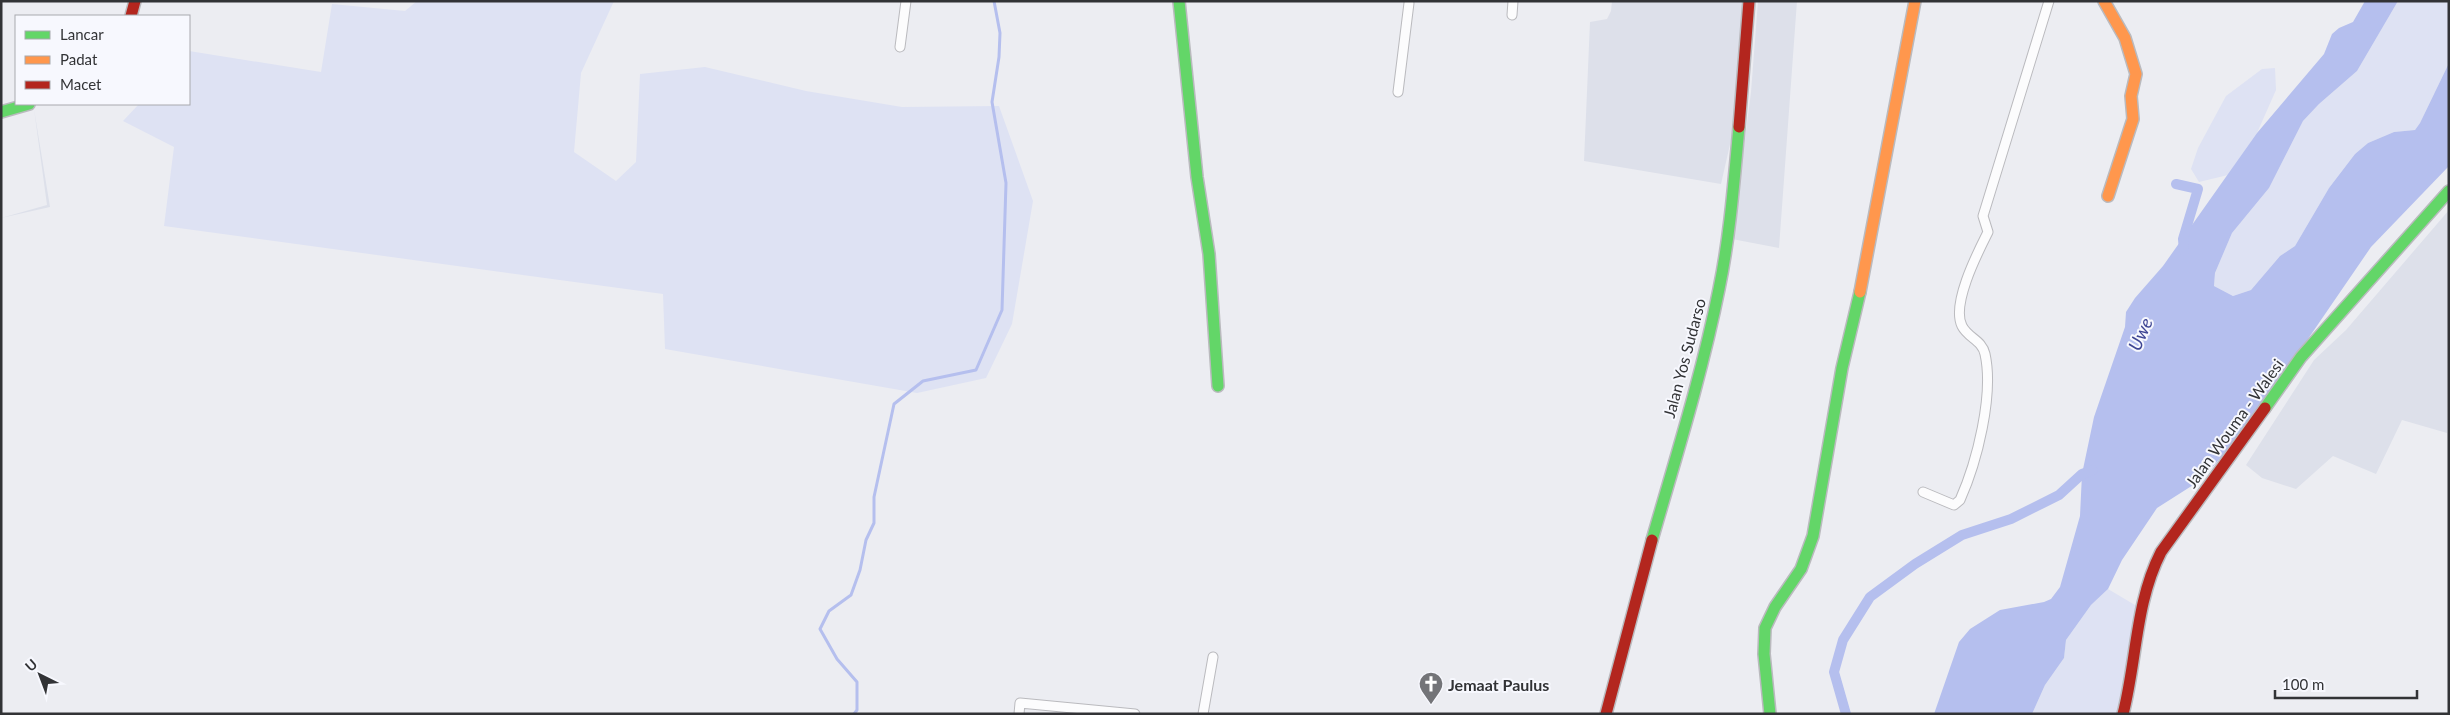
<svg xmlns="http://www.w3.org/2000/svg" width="2450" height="715" viewBox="0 0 2450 715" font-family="Lato,sans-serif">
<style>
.built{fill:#dde0ea}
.green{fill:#dee2f3}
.water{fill:#b5bfee}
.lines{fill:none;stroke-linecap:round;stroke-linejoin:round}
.stream{stroke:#b5bfee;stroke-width:3}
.canal{stroke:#b5bfee;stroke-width:10}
.street-casing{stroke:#bababe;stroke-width:11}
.fast-casing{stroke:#bababe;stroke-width:14}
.slow-casing{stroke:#bababe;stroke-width:14}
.jam-casing{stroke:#bababe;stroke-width:14}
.street{stroke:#fcfcfd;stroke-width:9}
.fast{stroke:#63d668;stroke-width:11}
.slow{stroke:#ff974d;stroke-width:11}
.jam{stroke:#b3261e;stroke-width:11}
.labels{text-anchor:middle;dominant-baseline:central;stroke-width:4;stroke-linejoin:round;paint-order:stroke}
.street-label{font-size:16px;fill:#323336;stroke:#f7f8fe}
.poi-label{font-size:16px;font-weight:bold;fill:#323336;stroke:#f7f8fe;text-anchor:start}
.water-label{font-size:18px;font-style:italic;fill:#3f4694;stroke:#f7f8fe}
</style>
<rect width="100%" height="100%" fill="#ecedf2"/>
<path class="built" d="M1612 1H1745L1736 118 1721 184 1584 161 1590 22 1607 19 1611 11Z
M1758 1H1797L1779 248 1732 239 1751 92Z
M34 109 50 207 1 218 47 205Z
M2449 210 2447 433 2402 420 2376 474 2333 456 2296 489 2262 478 2246 465 2314 360 2346 330Z"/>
<path class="green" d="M417 1H614L581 73 574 152 616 181 636 162 640 74 705 67 806 91 902 107 999 106 1033 201 1012 324 986 378 917 393 665 349 663 294 164 226 174 147 123 121 139 104H189V51L321 72 332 4 405 11Z
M2398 1H2449V63L2420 123 2415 130 2394 132 2368 143 2355 154 2329 188 2295 246 2280 256 2251 290 2233 296 2214 286 2215 273 2232 233 2269 188 2303 121 2319 104 2357 71Z
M2275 68 2276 90 2257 133 2228 175 2199 182 2191 169 2198 148 2226 96 2262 69Z
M2108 589 2140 608 2125 714H2032L2045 685 2064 658 2066 640 2091 605Z"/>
<path class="water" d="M2365 1H2398L2357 71 2319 104 2303 121 2269 188 2232 233 2215 273 2214 286 2233 296 2251 290 2280 256 2295 246 2329 188 2355 154 2368 143 2394 132 2415 130 2420 123 2449 63V166L2371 247 2247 428 2201 480 2157 508 2122 560 2108 589 2091 605 2066 640 2064 658 2045 685 2032 714H1934L1959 642 1970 629 2000 610 2044 602 2051 599 2060 587 2080 516 2082 474 2094 417 2125 327 2126 312 2135 298 2163 266 2257 133 2324 54 2332 34 2339 28 2353 22Z"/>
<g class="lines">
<path class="stream" d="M854 714 857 710V682L837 659 820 629 829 611 851 595 860 570 866 540 874 523V497L894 404 923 381 976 370 1002 310 1006 183 992 102 999 57 1000 33 994 1"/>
<path class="canal" d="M2176 184 2198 189 2183 239 2184 251
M1846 714 1834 672 1843 640 1870 597 1915 564 1962 535 2011 519 2059 495 2082 474 2093 470"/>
<defs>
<path id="street" d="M1512 15 1513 1
M900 47 906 1
M1398 92 1409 3
M1923 492 1954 505 1960 500C1977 462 1994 395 1985 354 1982 340 1968 338 1962 326 1951 304 1978 252 1988 232L1983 216 2049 1
M1019 714 1020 703 1135 714
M1203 714 1213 657"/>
<path id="fast" d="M1179 1 1197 177 1209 254 1218 386
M1 112 29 104
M2265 408 2301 357 2449 191
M1652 540C1676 457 1702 374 1719 289 1730 236 1734 181 1739 127
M1770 714 1764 654 1765 628 1775 607 1801 569 1813 536 1842 368 1860 292"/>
<path id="slow" d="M2104 1 2125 38 2136 74 2131 96 2133 119 2108 196
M1860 292 1915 1"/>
<path id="jam" d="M131 16 135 1
M1739 127 1749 1
M1606 714 1652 540
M2123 714C2137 660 2135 603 2161 552L2265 408"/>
</defs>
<use href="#street" class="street-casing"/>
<use href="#fast" class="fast-casing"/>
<use href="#slow" class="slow-casing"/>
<use href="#jam" class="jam-casing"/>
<use href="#street" class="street"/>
<use href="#fast" class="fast"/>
<use href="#slow" class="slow"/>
<use href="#jam" class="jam"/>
</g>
<defs>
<symbol id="church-pin" viewBox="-11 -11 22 30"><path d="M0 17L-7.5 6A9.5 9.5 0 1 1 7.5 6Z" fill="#737478" stroke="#f7f8fe"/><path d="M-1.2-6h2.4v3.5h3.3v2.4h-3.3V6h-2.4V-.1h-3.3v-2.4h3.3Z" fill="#fff"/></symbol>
</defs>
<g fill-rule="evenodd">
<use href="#church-pin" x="1417" y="670" width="28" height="38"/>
</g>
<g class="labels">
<g class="street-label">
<text transform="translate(1684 358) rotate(-75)">Jalan Yos Sudarso</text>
<text transform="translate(2234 423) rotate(-54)">Jalan Wouma - Walesi</text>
</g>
<g class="poi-label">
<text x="1448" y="684">Jemaat Paulus</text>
</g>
<g class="water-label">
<text transform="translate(2140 334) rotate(-66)">Uwe</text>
</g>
</g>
<rect width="2450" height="715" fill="none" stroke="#323336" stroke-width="5"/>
<rect x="15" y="15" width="175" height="90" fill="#f7f8fe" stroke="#a8a9ae"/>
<rect x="25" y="31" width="25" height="8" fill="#63d668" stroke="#a8a9ae"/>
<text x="60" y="40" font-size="15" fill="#323336">Lancar</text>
<rect x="25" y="56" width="25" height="8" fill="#ff974d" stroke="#a8a9ae"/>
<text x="60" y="65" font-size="15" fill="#323336">Padat</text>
<rect x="25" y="81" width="25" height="8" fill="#b3261e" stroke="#a8a9ae"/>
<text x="60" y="90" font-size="15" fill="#323336">Macet</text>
<g transform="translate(40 675) rotate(318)" stroke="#f7f8fe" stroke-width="4" paint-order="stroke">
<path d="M0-4L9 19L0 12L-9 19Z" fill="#323336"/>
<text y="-8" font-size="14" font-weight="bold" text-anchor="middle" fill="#323336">U</text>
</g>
<path d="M2275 690v8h142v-8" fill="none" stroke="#323336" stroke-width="2.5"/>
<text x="2282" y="690" font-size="15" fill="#323336" stroke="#f7f8fe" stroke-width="4" paint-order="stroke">100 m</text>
</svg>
